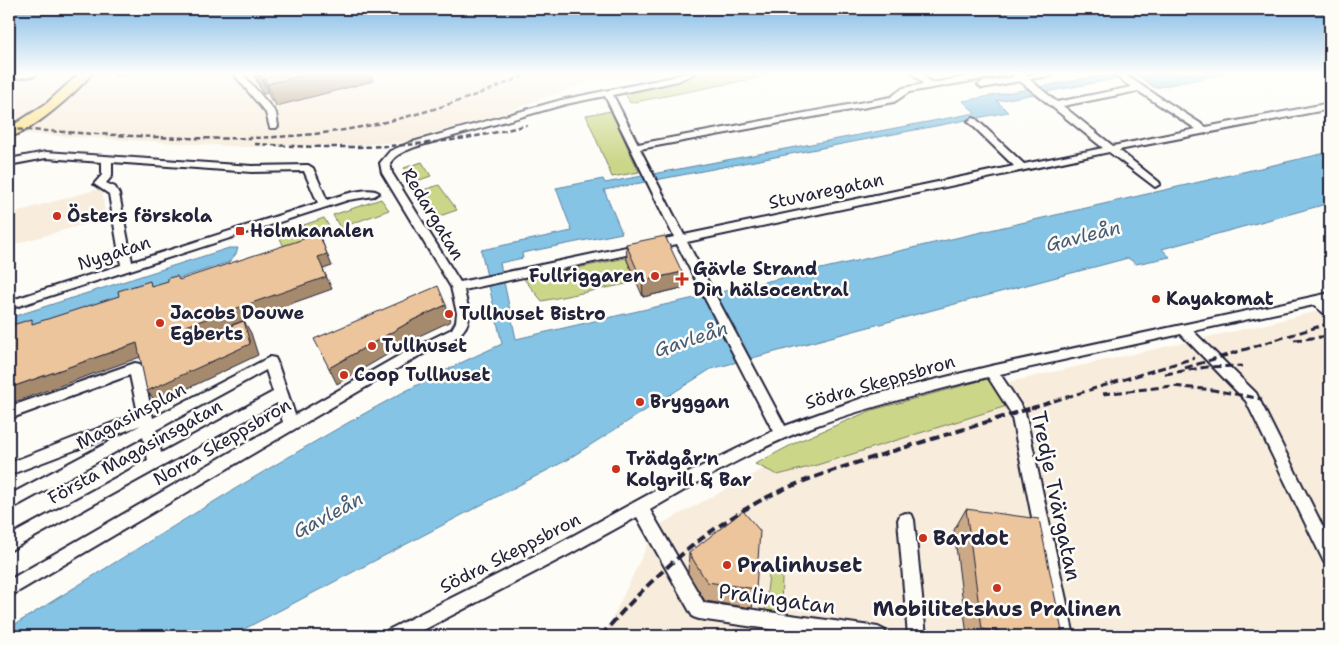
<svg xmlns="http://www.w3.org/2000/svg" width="1339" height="645" viewBox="0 0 1339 645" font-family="'Shantell Sans',sans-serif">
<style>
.built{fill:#f8ecdc}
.green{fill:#cbd689;stroke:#767c62}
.water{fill:#85c4e5;stroke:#5d83a1}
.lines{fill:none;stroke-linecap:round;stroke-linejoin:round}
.minor-casing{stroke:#22223b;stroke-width:4}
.major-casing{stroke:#22223b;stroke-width:4}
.minor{fill:#fdfcf7;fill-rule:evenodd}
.major{fill:#fce080;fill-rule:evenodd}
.rail-far2{stroke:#22223b;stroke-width:2.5;stroke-dasharray:5.5 3;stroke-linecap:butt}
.rail-far1{stroke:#22223b;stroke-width:3;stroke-dasharray:8 4;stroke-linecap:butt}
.rail{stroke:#22223b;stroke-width:4;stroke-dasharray:9 4.5;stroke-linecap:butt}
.wall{fill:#cba986;stroke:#22223b}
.shaded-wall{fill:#a58a6d;stroke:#22223b}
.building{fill:#ecc59c;stroke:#22223b}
.poi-dot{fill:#c8321e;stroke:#fdfcf7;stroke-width:2}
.labels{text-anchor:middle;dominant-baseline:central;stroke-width:5;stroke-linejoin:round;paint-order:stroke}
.street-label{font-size:18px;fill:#22223b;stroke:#fdfcf7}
.poi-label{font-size:18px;font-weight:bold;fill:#22223b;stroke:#fdfcf7;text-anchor:start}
.water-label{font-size:19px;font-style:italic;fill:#455b76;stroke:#fdfcf7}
.near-street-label{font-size:21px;fill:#22223b;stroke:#fdfcf7}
.near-poi-label{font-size:21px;font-weight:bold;fill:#22223b;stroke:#fdfcf7;text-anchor:start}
</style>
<rect width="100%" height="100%" fill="#fdfcf7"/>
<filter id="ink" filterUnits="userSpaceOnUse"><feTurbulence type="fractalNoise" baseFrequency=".02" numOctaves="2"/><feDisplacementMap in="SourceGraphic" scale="10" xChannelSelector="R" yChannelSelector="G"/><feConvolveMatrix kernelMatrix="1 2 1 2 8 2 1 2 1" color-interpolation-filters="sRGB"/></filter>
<g filter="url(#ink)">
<path class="built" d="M9 73H679L640 81 600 77 497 115 403 142 355 145 245 147 9 133Z
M102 188 105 218 9 246V214Z
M1330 308V636H604L656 527 774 463 978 389 1266 324Z"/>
<path class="green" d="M701 73H772L757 78 630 103 624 91 676 81Z
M611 111 639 172 612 177 586 115Z
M422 162 431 176 414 182 404 168Z
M439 185 457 210 434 218 417 192Z
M381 199 389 210 340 228 333 215Z
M324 218 331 230 284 247 278 234Z
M626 258 636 282 542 301 524 279Z
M991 378 1010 405 817 465 778 475 755 464 799 441 872 410Z
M769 574 779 575 782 578 781 608 778 611H765Z"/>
<path class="water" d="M1115 73H1226L1155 88 1137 75 997 101 1008 112 604 190 622 233 522 253 523 258 500 263 516 339 1330 152V203L1162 249 1170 257 1136 264 1128 258 711 369 565 461 231 636H9V628C107 568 204 506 304 448 368 411 433 374 502 344L481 250 572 231 556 188 603 179 605 183 975 113 963 101Z
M229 248H238L236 254 229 262 9 334V318Z"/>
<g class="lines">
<defs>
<path id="minor" d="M9 73H38L34 76 9 79Z
M233 73H242L276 113 278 126 276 128H270L266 113Z
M683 73H695L678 81 613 95 638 144 891 97 903 88 924 84 912 73H921L932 83 986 73H1004L1000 76 909 92 894 102 640 149 684 235 1014 166 970 123 968 121 973 118 976 119 1024 164 1103 148 1020 81 982 88 978 85 982 82 1014 77 1011 73H1020L1023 75 1055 73 1051 76 1029 79 1057 102 1131 87 1112 73H1122L1206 127 1330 103V109L1119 150 1159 182 1160 184 1155 187 1109 152 687 242 785 426 868 396 991 366 1330 293V301L1327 302 1330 305V316L1326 315 1314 305 1193 331 1256 393 1330 541V565L1324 562 1246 401 1181 334 1000 374 1025 412 1074 636H1056L1011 413 988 377C929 392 870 406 812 427 756 448 702 480 650 510L704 603 878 627 884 630 887 636H818L699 619 693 617 637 517 568 555 412 636H385L388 630 556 545 686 474 773 431 677 244 464 290C465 297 468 305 469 313 471 338 435 348 417 357L9 597V580L283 422 277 403 9 551V536L148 460 143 437 9 510V495L141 425 9 475V463L138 413 130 375 9 419V407L135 363 140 364 142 368 153 418 270 357 275 358 277 362 295 415 407 351 452 329 456 322 457 313 451 287 382 173 380 163 390 151 409 143 561 100 673 77ZM1138 91 1196 129 1113 146 1063 106ZM605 96 674 237 460 282 392 173 390 163C396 154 405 151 415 147L566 104ZM266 370 273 392 161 453 156 430Z
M46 152 252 166 308 165 313 168 327 200C338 196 371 185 379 193L374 196 348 200 9 309V301L121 265 109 194 94 184 102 175V162L46 158 9 165V159ZM112 162 252 172 304 171 318 203 132 262 119 194 115 187 106 183 112 176Z
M906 513 912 515 914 520 926 636H908L898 520 900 515Z"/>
<path id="major" d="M80 73H92C77 92 32 132 9 137V128L46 104Z"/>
</defs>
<use href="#minor" class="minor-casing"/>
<use href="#major" class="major-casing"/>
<use href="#minor" class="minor"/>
<use href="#major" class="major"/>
<path class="rail-far2" d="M9 129C113 134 219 145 323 133 395 124 464 102 530 73
M255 144C349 150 435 149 527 125"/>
<path class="rail-far1" d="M1294 340 1330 336
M1185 368 1330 323
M1165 374 1207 367 1242 366
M1103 394 1172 386 1213 390 1262 399
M1031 408 1194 358"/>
<path class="rail" d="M601 636C646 583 695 537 756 503 798 480 844 467 890 452 939 437 987 422 1035 407"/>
</g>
<path class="wall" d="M253 73H370L373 81 276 106 274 101 272 102 268 93 263 94Z
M626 244 682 272V288L643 297 627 260Z
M966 509 1063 636H967L954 530Z
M689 553 756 589 752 608 705 601 688 573Z"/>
<path class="shaded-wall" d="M113 73H138L115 76Z
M254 73H259L268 93 263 94Z
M312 73H370L373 81 276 106 267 84Z
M265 79 274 101 272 102 262 80Z
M319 234 332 266 323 269 332 289 195 338 197 353 189 341 186 326 318 257Z
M682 272V288L643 297 642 281Z
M446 305 451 321 419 336 337 384 329 368 413 320Z
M244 321 251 333 258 355 157 403 147 391Z
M137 343 146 355 9 404V388Z"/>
<path class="building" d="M259 73H312L267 84 265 79 262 80Z
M319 234 327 254 318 257 326 277 186 326 189 341 244 321 250 344 147 391 137 343 9 388V326L32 319V324L119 296 118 291 150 281 151 286 168 281V278L177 276 179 280Z
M665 236 682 272 642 281 626 244Z
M438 286 446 305 413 320 329 368 314 339Z
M966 509 1039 519 1063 636H1034L982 629Z
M743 511 760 531 756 589 707 582 689 553Z"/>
</g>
<linearGradient id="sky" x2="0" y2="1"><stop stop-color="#80bae7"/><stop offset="0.45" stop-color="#fefefb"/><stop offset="1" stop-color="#fefefb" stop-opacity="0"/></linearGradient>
<rect width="1339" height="163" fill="url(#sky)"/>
<g class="poi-dot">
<circle cx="57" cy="216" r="5"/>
<rect x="235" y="226" width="10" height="10" rx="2.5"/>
<circle cx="655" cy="276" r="5"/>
<path d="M679.5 271.5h5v5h5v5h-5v5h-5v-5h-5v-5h5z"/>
<circle cx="1156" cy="299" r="5"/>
<circle cx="449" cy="314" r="5"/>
<circle cx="160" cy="323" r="5"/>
<circle cx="372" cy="346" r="5"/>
<circle cx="344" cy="375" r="5"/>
<circle cx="640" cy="402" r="5"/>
<circle cx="616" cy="469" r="5"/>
<circle cx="923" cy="538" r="5"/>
<circle cx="727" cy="565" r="5"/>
<circle cx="997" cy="588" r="5"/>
</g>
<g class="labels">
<g class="street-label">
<text transform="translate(826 191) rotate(-12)">Stuvaregatan</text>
<text transform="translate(433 214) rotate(59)">Redargatan</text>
<text transform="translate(114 253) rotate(-18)">Nygatan</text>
<text transform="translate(880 382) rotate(-16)">Södra Skeppsbron</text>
<text transform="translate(131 416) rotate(-28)">Magasinsplan</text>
<text transform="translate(222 442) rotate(-30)">Norra Skeppsbron</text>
<text transform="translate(135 452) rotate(-29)">Första Magasinsgatan</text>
<text transform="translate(510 553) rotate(-27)">Södra Skeppsbron</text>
</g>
<g class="poi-label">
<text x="67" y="216">Östers förskola</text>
<text x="250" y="231">Holmkanalen</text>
<text x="693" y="269">Gävle Strand<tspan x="693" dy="21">Din hälsocentral</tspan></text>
<text x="645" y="276" text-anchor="end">Fullriggaren</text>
<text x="1166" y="299">Kayakomat</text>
<text x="170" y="313">Jacobs Douwe<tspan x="170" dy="21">Egberts</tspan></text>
<text x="459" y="314">Tullhuset Bistro</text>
<text x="382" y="346">Tullhuset</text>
<text x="354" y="375">Coop Tullhuset</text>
<text x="650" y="402">Bryggan</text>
<text x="626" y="459">Trädgår'n<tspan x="626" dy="21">Kolgrill &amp; Bar</tspan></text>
</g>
<g class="water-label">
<text transform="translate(1083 236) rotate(-14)">Gavleån</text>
<text transform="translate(691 339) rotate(-18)">Gavleån</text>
<text transform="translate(328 515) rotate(-28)">Gavleån</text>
</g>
<g class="near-street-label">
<text transform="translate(1056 496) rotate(78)">Tredje Tvärgatan</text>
<text transform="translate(777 599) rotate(8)">Pralingatan</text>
</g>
<g class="near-poi-label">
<text x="933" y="538">Bardot</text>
<text x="737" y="565">Pralinhuset</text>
<text x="997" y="609" text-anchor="middle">Mobilitetshus Pralinen</text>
</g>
</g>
<rect width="1339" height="645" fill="none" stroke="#fdfcf7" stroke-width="30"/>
<rect x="15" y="15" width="1309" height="615" fill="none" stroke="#22223b" stroke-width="2" filter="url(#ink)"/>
</svg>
